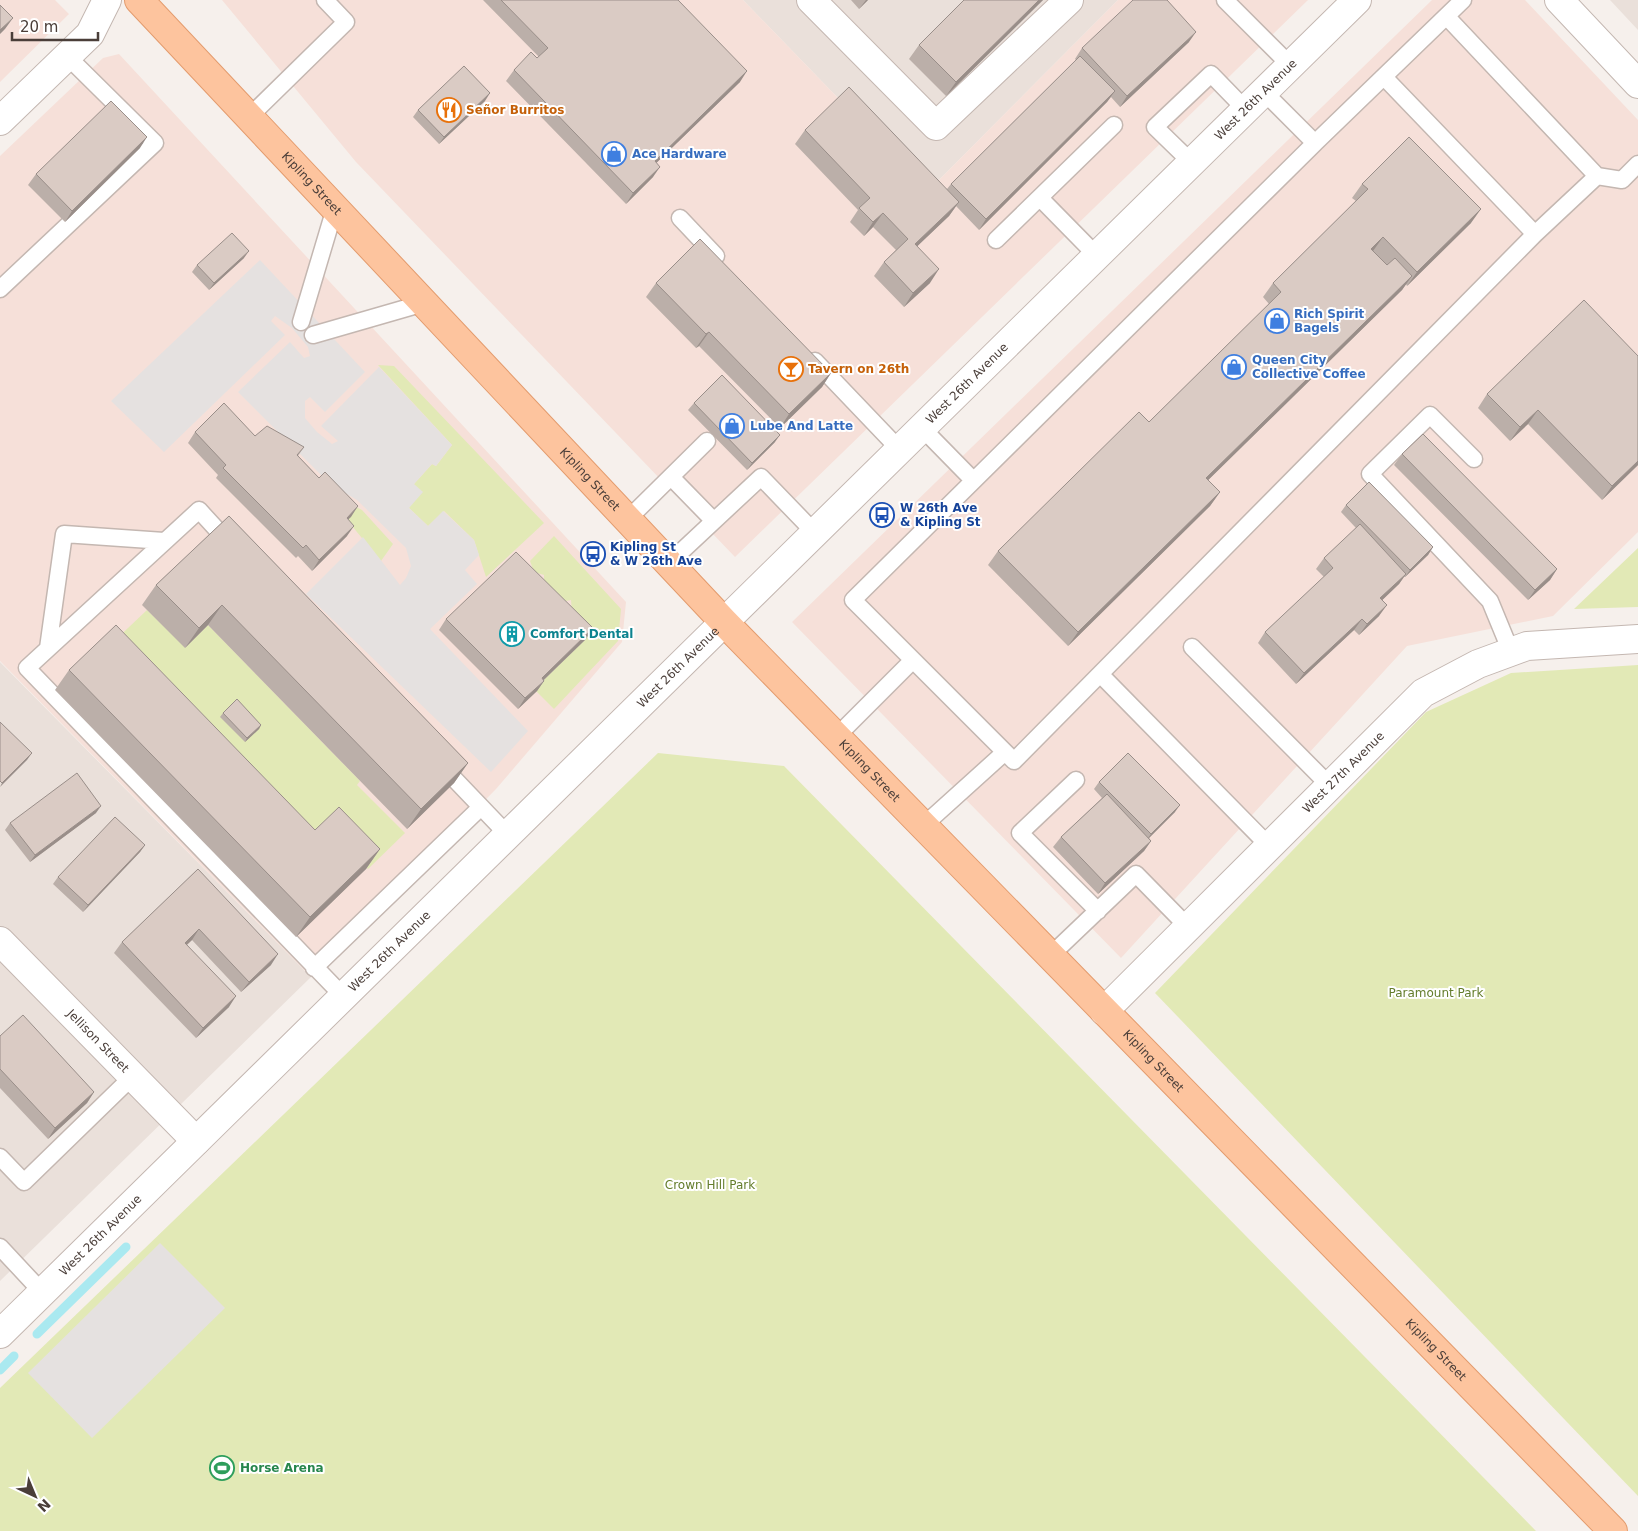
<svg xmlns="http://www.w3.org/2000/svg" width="1638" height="1531" viewBox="0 0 1638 1531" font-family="'DejaVu Sans',sans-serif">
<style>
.residential{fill:#eae0da}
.commercial{fill:#f6e0d9}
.green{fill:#e2e9b6}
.parking{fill:#e5e1e0}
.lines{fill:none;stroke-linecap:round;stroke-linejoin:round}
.stream{stroke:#aae9f0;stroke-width:9}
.service-casing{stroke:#c4b7b1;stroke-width:19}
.minor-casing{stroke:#c4b7b1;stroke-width:30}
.tertiary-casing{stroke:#c4b7b1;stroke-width:30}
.primary-casing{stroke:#e39b6d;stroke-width:30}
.service{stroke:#fff;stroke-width:16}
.minor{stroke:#fff;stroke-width:28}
.tertiary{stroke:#fff;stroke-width:28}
.primary{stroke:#fdc49e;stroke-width:28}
.wall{fill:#bbafa9}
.shaded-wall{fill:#998e89}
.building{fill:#dacbc4;stroke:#998e89}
.labels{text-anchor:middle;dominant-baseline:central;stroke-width:4;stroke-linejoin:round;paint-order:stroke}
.street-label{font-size:12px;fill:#4a3e39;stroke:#fff}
.food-label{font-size:12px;font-weight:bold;fill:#c56008;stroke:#fff;text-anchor:start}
.shop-label{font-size:12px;font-weight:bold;fill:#366cbe;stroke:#fff;text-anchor:start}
.transit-label{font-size:12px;font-weight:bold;fill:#164399;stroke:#fff;text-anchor:start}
.culture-label{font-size:12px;font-weight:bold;fill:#0d838f;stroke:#fff;text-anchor:start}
.park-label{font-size:12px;fill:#647d2c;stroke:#fff}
.leisure-label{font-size:12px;font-weight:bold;fill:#27864d;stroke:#fff;text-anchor:start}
</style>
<rect width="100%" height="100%" fill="#f6f0ec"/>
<path class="residential" d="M743 0H1118L928 191Z
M1610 0H1638V30Z
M0 662 311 977 0 1281Z"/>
<path class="commercial" d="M0 0H55L69 14 0 82Z
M222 0H743L928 191 1118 0H1308L735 557 356 162Z
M1432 0H1525L1638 120V532L1553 616 1407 646 1121 958 792 622Z
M119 54 626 602 622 642 496 789 311 977 0 661V156L103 58Z"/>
<path class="green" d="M378 365 394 366 544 523 486 577 474 540 444 511 428 526 409 508 414 484 432 464 436 466 452 445Z
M323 489 362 510 393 544 381 561 347 520 351 516Z
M554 536 621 609 618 641 554 709 534 689 573 626 571 600 560 602 544 581V575L534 572 530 561Z
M1638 548V607L1574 609Z
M147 610 185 647 208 625 360 781 357 785 405 833 368 869 326 826 314 837 109 646Z
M1638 665V1496L1155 993 1426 712 1511 673Z
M658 753 784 766 1536 1531H0V1388Z"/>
<path class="parking" d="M260 260 365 372 325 412 310 397 305 401V418L317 432 332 444 338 441 321 426 379 367 452 445 436 466 432 464 414 484 423 492 409 508 428 526 443 511 474 540 479 555 465 570 477 584 430 629 528 731 491 772 306 594 363 537 400 585 406 578 411 566 406 548 357 500 330 484 238 392 290 342 304 358 310 356 308 347 292 328 275 316 271 321 285 335 164 452 111 401Z
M160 1243 225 1308 92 1438 28 1373Z"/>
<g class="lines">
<path class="stream" d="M37 1334 126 1247
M0 1370 14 1356"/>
<defs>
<path id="service" d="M1225 0 1291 66
M1447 17 1597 176
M1264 92 1315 143 1463 0
M249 117 346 22 325 0
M1315 143 853 600 1014 761 1535 234 1384 77
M1192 163 1155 127 1211 74 1246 110
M1040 198 1097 256
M680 218 716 256
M1535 234 1597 176 1622 180 1638 164
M996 240 1114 125
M0 289 155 143 67 56
M301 322 335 208
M313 335 424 303
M815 361 900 450
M922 428 973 480
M1474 459 1430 415 1370 474 1490 601 1511 652
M671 477 714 521
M628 519 707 441
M231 545 199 510 27 668 343 996
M669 563 761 477 815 533
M1192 647 1330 786
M48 648 64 534 164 541
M1100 674 1270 847
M836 737 913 660
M441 765 507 834
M1076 780 1020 833 1098 911
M923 826 1005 752
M1050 956 1136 874 1189 928
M314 968 481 807
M0 1157 24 1182 132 1077
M0 1247 42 1292"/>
<g id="minor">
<path d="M811 0 936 126 1069 0"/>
<path d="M1559 0 1638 84"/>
<path d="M0 121 90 34 107 0"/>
<path id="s1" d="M0 941 196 1141"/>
<path id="s2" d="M1104 1011 1423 693 1478 664 1527 646 1638 639"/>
</g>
<g id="tertiary">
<path id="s3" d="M0 1334 1357 0"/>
</g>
<g id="primary">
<path id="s4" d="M139 0 724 622 1613 1531"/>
</g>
</defs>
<use href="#service" class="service-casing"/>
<use href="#minor" class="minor-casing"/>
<use href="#tertiary" class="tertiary-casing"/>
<use href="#primary" class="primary-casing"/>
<use href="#service" class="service"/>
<use href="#minor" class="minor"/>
<use href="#tertiary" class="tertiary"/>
<use href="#primary" class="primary"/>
</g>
<path class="wall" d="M483 0H678L740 82 656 163 653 177 626 204 506 81 514 70 539 57Z
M851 0H868L859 9Z
M964 0H1043L946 96 909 59 919 45Z
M1189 42 1120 107 1111 97 1107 102 979 230 956 206 949 216 917 246 930 283 904 307 874 276 884 262 896 250 873 227 864 236 850 222 858 210 795 144 805 130 947 189 951 184 1076 60 1075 59 1082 48Z
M485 101 439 144 413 117 418 110Z
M140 148 65 222 28 185 36 174Z
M1362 184 1471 223 1407 286 1406 284 1402 290 1208 480 1220 492 1210 506 1068 646 988 565 998 551 1149 422 1269 304 1263 297 1273 283 1356 201 1352 198Z
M244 258 209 290 192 272 197 265Z
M656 283 831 373 822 387 780 428 699 346 696 348 646 297Z
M1638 356V465L1602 500 1528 424 1510 441 1478 408 1487 394Z
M694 403 775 442 747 470 688 410Z
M195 432 255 436 304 447 298 456 319 478 358 506 348 519 347 536 312 571 298 556 296 558 216 478 218 475 188 443Z
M1402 454 1557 569 1550 580 1528 600 1394 465Z
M1346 505 1433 547 1428 555 1405 577H1404L1399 584 1382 600 1379 616 1359 635 1354 630 1296 684 1258 643 1265 632 1324 577 1316 569 1324 558 1356 528 1341 512Z
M229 516 468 763 454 783 407 829 208 625 185 648 142 605 156 585Z
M446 619 586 639 544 680V681L537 691 518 709 439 630Z
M69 670 315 830 380 849 366 869 296 937 55 690Z
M223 713 261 725 259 729 245 742 220 717Z
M1099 782 1175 812 1149 838 1151 841 1144 851 1098 894 1053 847 1061 837 1102 798 1094 789Z
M96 813 30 862 5 830 10 823Z
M145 845 140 852 83 912 53 884 58 877Z
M198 869 271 965 241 992 192 940 187 945 229 1007 196 1038 114 953 122 942Z
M0 1036 94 1092 87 1103 48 1139 0 1088Z"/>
<path class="shaded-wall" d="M866 0H868L859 9Z
M1039 0H1043L946 96 956 82Z
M13 18 5 29 0 34V30Z
M1196 32 1189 42 1120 107 1127 96Z
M747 71 740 82 647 172 655 161Z
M1115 91 1107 102 979 230 986 219Z
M490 93 485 101 439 144 444 137Z
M147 137 140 148 65 222 72 211Z
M660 167 653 177 626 204 633 193Z
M959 202 949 216 905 258 915 244Z
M1481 209 1471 223 1407 286 1417 272Z
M883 213 873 227 864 236 873 222Z
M1383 237 1373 251 1371 249Z
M249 251 244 258 209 290 214 283Z
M939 269 930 283 904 307 913 293Z
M1412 276 1402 290 1196 492 1206 478Z
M709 332 699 346 696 348 706 334Z
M831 373 822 387 780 428 789 414Z
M1538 410 1528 424 1510 441 1520 427Z
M780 435 775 442 747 470 752 463Z
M1638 461V465L1602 500 1612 486Z
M1220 492 1210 506 1068 646 1078 632Z
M358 506 351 517 339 528 347 518Z
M354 526 347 536 312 571 319 560Z
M1433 547 1428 555 1405 577 1410 570Z
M1557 569 1550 580 1528 600 1535 590Z
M1406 574 1399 584 1373 609 1380 598Z
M222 605 208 625 185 648 199 628Z
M1387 605 1379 616 1359 635 1367 624Z
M1362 619 1354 630 1296 684 1304 673Z
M593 628 586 639 534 689 542 678Z
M544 681 537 691 518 709 525 698Z
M261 725 259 729 245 742 247 738Z
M32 753 27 760 0 787 2 783Z
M468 763 454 783 407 829 421 809Z
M1180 805 1175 812 1146 841 1151 834Z
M101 806 96 813 30 862 35 855Z
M1151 841 1144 851 1098 894 1105 883Z
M145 845 140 852 83 912 88 905Z
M380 849 366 869 296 937 310 917Z
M199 929 192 940 177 953 185 943Z
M278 954 271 965 241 992 249 982Z
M236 996 229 1007 196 1038 203 1028Z
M94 1092 87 1103 48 1139 55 1128Z"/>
<path class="building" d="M501 0H678L747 71 655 161 660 167 633 193 514 70 531 52 537 58 548 48Z
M964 0H1039L956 82 919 45Z
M1133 0H1167L1196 32 1127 96 1082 48Z
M0 5 13 18 0 30Z
M1080 56 1115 91 986 219 951 184Z
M464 66 490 93 444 137 418 110Z
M849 87 959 202 915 244 939 269 913 293 884 262 908 239 883 213 873 222 859 208 870 198 805 130Z
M111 101 147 137 72 211 36 174Z
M1409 137 1481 209 1417 272 1383 237 1371 249 1387 265 1395 258 1412 276 1206 478 1220 492 1078 632 998 551 1139 412 1149 422 1281 292 1273 283 1368 189 1362 184Z
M232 233 249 251 214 283 197 265Z
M700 239 831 373 789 414 709 332 706 334 656 283Z
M1584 300 1638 356V461L1612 486 1538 410 1520 427 1487 394Z
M722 375 780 435 752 463 694 403Z
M224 403 255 436 267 426 304 447 297 455 319 478 325 472 358 506 347 518 354 526 319 560 306 545 303 548 223 468 226 465 195 432Z
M1423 434 1557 569 1535 590 1402 454Z
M1369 482 1433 547 1410 570 1346 505Z
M229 516 468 763 421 809 222 605 199 628 156 585Z
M1360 524 1406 574 1380 598 1387 605 1367 624 1362 619 1304 673 1265 632 1333 568 1324 558Z
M516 552 593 628 542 678 544 681 525 698 446 619Z
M116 625 315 830 339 807 380 849 310 917 69 670Z
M237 699 261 725 247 738 223 713Z
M0 722 32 753 2 783 0 781Z
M1128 753 1180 805 1151 834 1099 782Z
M77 773 101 806 35 855 10 823Z
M1107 794 1151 841 1105 883 1061 837Z
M115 817 145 845 88 905 58 877Z
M198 869 278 954 249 982 199 929 185 943 236 996 203 1028 122 942Z
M23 1015 94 1092 55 1128 0 1069V1036Z"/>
<defs>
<symbol id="restaurant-ring" viewBox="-11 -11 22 22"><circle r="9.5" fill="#fff" stroke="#e8710a" stroke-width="1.5"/><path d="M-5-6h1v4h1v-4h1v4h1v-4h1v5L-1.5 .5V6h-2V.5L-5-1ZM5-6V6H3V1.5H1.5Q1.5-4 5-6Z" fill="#e8710a"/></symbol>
<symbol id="shop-ring" viewBox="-11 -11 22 22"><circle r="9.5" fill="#fff" stroke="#3f7fe0" stroke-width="1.5"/><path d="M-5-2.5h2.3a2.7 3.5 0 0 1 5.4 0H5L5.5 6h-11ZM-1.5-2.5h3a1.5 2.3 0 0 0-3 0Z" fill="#3f7fe0"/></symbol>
<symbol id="bar-ring" viewBox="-11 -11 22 22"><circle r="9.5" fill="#fff" stroke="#e8710a" stroke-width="1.5"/><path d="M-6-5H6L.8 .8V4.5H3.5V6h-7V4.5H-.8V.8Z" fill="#e8710a"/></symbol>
<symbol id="bus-ring" viewBox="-11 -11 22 22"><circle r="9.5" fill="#fff" stroke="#1a4fb4" stroke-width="1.5"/><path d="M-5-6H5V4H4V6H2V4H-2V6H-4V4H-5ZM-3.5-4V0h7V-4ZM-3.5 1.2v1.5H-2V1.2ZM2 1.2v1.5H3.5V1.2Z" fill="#1a4fb4"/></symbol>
<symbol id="building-ring" viewBox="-11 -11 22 22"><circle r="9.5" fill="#fff" stroke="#0f9aa8" stroke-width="1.5"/><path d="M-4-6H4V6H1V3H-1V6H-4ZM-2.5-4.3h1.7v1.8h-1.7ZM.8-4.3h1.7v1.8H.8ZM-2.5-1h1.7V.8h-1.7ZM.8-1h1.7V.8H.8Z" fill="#0f9aa8"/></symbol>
<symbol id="stadium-ring" viewBox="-11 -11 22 22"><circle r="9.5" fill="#fff" stroke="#2e9e5b" stroke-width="1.5"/><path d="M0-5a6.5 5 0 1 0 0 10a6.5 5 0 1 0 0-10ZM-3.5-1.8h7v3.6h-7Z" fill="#2e9e5b"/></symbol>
</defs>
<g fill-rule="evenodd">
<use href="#restaurant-ring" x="435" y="96" width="28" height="28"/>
<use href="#shop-ring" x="600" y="140" width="28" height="28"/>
<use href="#shop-ring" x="1263" y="307" width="28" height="28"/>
<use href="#shop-ring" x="1220" y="353" width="28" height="28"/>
<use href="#bar-ring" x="777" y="355" width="28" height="28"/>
<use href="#shop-ring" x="718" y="412" width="28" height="28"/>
<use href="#bus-ring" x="868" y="501" width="28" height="28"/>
<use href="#bus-ring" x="579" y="540" width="28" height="28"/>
<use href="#building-ring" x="498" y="620" width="28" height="28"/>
<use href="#stadium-ring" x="208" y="1454" width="28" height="28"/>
</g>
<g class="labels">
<g class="street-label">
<text stroke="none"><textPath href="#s3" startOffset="1761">West 26th Avenue</textPath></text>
<text stroke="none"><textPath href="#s4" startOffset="252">Kipling Street</textPath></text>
<text stroke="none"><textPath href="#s3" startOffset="1356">West 26th Avenue</textPath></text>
<text stroke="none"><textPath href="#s4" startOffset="658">Kipling Street</textPath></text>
<text stroke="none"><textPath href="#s3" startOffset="951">West 26th Avenue</textPath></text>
<text stroke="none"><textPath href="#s4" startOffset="1062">Kipling Street</textPath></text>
<text stroke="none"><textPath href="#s2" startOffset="338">West 27th Avenue</textPath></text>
<text stroke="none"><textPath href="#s3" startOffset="546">West 26th Avenue</textPath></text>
<text stroke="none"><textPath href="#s1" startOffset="140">Jellison Street</textPath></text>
<text stroke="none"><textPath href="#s4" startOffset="1468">Kipling Street</textPath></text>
<text stroke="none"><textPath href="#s3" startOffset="141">West 26th Avenue</textPath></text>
<text stroke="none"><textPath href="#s4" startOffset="1872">Kipling Street</textPath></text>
</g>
<g class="food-label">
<text x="466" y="110">Señor Burritos</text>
<text x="808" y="369">Tavern on 26th</text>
</g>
<g class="shop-label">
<text x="632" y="154">Ace Hardware</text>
<text x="1294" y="314">Rich Spirit<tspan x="1294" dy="14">Bagels</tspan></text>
<text x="1252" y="360">Queen City<tspan x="1252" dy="14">Collective Coffee</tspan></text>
<text x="750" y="426">Lube And Latte</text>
</g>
<g class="transit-label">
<text x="900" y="508">W 26th Ave<tspan x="900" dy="14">&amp; Kipling St</tspan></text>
<text x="610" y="547">Kipling St<tspan x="610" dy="14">&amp; W 26th Ave</tspan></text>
</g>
<g class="culture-label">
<text x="530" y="634">Comfort Dental</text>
</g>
<g class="park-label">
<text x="1436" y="993">Paramount Park</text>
<text x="710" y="1185">Crown Hill Park</text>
</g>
<g class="leisure-label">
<text x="240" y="1468">Horse Arena</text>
</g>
</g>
<g transform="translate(35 1496) rotate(136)" stroke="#ffffff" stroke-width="4" paint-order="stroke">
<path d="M0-4L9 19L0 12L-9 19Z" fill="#4a3e39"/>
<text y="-8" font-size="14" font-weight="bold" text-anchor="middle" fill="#4a3e39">N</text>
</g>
<path d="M12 32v8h86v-8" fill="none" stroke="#4a3e39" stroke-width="2.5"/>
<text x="20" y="32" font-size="15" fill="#4a3e39" stroke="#ffffff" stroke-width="4" paint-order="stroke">20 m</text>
</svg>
